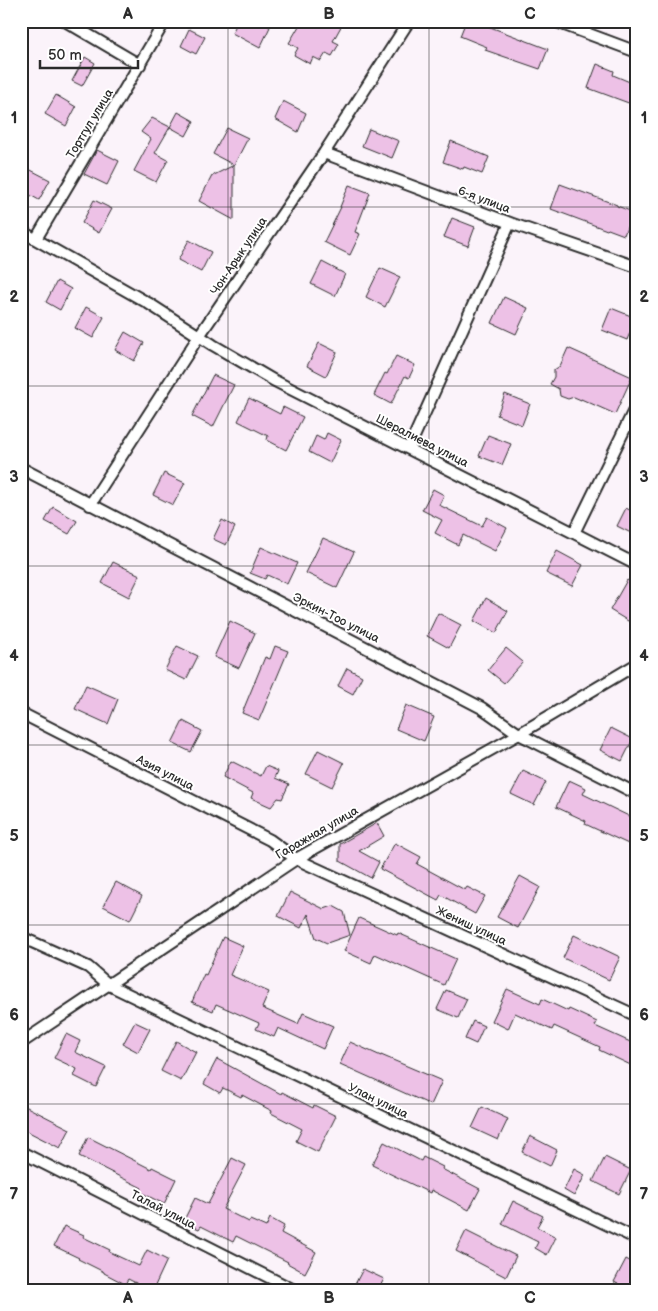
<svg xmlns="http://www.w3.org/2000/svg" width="658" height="1311" viewBox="0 0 658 1311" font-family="'Balsamiq Sans',sans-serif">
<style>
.building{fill:#edc1e6;stroke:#2b2b2b}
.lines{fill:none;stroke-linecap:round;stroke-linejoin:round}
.street-casing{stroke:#2b2b2b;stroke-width:14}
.street{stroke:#fff;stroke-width:10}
.grid{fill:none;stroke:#2b2b2b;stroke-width:1;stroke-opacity:0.55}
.labels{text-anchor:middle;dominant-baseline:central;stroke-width:4;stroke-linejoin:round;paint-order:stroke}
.street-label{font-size:12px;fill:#2b2b2b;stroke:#fff}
.neatline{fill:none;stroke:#2b2b2b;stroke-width:2}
.grid-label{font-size:16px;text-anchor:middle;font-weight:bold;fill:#2b2b2b}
</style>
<rect width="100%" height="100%" fill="#fbf3fa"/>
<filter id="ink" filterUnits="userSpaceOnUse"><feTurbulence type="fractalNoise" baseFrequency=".02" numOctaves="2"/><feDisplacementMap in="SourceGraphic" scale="10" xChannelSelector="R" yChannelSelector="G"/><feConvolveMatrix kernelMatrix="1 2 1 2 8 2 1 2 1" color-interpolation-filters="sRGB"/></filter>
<g filter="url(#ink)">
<path class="building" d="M238 21H259L270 27 260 48 232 33Z
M302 21H344L333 41 339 44 332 56 326 53 321 61 313 57 310 64 294 55 298 48 289 43Z
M466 21H487L485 25 548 49 540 69 485 50 487 47 460 36Z
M189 29 205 37 196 54 181 46Z
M85 57 95 63 82 86 72 81Z
M597 64 614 71 613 75 637 85V98L634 105 588 88Z
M56 95 76 107 66 126 45 114Z
M283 101 306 113 298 132 275 119Z
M178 112 194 121 186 136 170 127Z
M152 118 170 127 155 153 168 160 156 182 134 171 151 139 141 132Z
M227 128 248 138 234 165 213 154Z
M369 129 399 141 392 158 362 146Z
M451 141 489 157 482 174 464 167 463 169 443 162Z
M97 150 119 161 107 185 84 174Z
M21 165 50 180 39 200 21 190Z
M234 165V220L199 201 212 176Z
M560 184 617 205V206L633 212 624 235 608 229 607 230 551 209Z
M349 185 370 193 355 232 360 234 350 255 324 242 341 207H340Z
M94 200 112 209 99 233 82 223Z
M452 218 475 227 468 246 444 237Z
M189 240 211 252 201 272 178 260Z
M322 262 345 274 335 296 311 284Z
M380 268 400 277 385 307 366 297Z
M57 281 71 289 60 310 46 302Z
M504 297 528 308 516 334 492 323Z
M86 307 104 317 93 338 75 328Z
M611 308 636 318 627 340 602 330Z
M125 332 144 343 134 361 115 350Z
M319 343 337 352 326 376 307 366Z
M568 348 632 377 615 414 581 399V400L574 397 568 399 560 396 559 389 550 384 554 377V370L560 366Z
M396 356 415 365 409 378 405 376 391 404 374 395 385 373 387 374Z
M213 375 234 385 213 427 192 416Z
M505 394 530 404 522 425 497 415Z
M249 398 280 414 283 407 303 417 286 450 267 440 268 436 238 421Z
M327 433 341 440 330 463 309 452 316 436 324 440Z
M488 435 511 444 502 465 479 456Z
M164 473 185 483 173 505 153 495Z
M433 489 444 495 439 505 482 526 487 517 507 528 495 551 463 535 458 545 435 533 442 520 422 510Z
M53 507 77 521 69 534 45 521Z
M626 508 637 514V536L617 526Z
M222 520 235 527 226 545 213 539Z
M323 538 354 552 337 588 306 573Z
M261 547 297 563 287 584 267 575 265 579 250 573Z
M557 551 583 565 572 586 546 573Z
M113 562 140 575 129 597 102 583Z
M627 580 637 585V618L633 624 610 610Z
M486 598 508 611 496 633 474 621Z
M438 613 461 625 449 648 427 636Z
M230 621 255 633 239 668 214 657Z
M177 646 198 656 186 680 165 670Z
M275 646 288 651 259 720 242 713 265 657 270 659Z
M506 648 523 662 504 683 488 670Z
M347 668 362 676 353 694 338 686Z
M86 685 118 699 108 724 75 709Z
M406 705 434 717 424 741 396 729Z
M183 721 202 731 191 752 172 743Z
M611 728 633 739 622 761 600 750Z
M318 750 344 763 332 787 306 774Z
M231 761 261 776 266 766 278 771 275 778 289 784 282 799 278 798 271 807 251 798 253 793 223 777Z
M523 771 546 782 534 805 511 794Z
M569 780 586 788 583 794 637 820V848L585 824 586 821 556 807Z
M377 823 384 836 359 851 379 862 371 878 340 861V844Z
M395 843 421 857 417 864 465 890 467 887 485 896 475 914 441 895 438 900 380 869Z
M520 876 540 887 518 928 497 917Z
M116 882 142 896 130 920 103 906Z
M290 892 324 909 333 906 344 912 350 935 327 943 316 938 308 914 301 928 278 916Z
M359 918 397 935 398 933 456 959 444 985 375 954 371 963 344 951Z
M574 935 620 957 609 980 563 958Z
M223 937 243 946 230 975 269 992 262 1008 298 1024 303 1013 333 1026 323 1049 278 1028 274 1037 256 1029 259 1023 216 1004 213 1011 192 1002 204 974 206 975Z
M507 989 540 1004 542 999 568 1011 569 1009 597 1022 595 1026 637 1045V1068L599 1050 600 1047 554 1026 552 1030 515 1013 508 1029 492 1021Z
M446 990 467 999 458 1018 437 1009Z
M473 1021 484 1026 476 1044 465 1039Z
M135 1022 150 1029 138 1052 123 1044Z
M66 1034 80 1041 75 1052 106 1067 96 1087 74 1076 77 1069 54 1058Z
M176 1041 196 1052 181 1081 161 1071Z
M350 1042 381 1056V1055L442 1081 431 1105 340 1064Z
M217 1059 281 1094 282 1092 313 1108 314 1105 336 1116 318 1152 296 1141 302 1129 271 1113 272 1111 242 1095 241 1097 223 1088 220 1093 204 1084Z
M21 1104 70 1129 60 1148 21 1128Z
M482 1107 508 1119 498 1140 472 1128Z
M530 1136 557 1150 550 1166 522 1152Z
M88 1137 151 1169 152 1167 176 1179 164 1204 140 1192 142 1188 79 1156Z
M384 1142 421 1161 423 1157 443 1167 442 1169 480 1189 469 1210 431 1190 430 1193 372 1165Z
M605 1157 631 1170 619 1194 593 1181Z
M232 1158 246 1165 223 1209 249 1222 250 1220 266 1227 270 1218 284 1226 281 1233 316 1252 305 1273 287 1263 288 1262 236 1236 233 1242 201 1226 199 1229 183 1222 195 1198 208 1204Z
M574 1169 585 1175 574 1196 564 1190Z
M513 1201 543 1216 537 1227 556 1237 547 1255 535 1248 538 1242 502 1224Z
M64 1226 84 1235 83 1237 110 1250 109 1252 139 1266 147 1250 167 1260 153 1290H150L128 1279 125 1284 104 1273V1272L78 1259 79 1258 54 1246Z
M466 1231 516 1256 506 1277 456 1251Z
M626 1259 637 1265V1290H630L614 1282Z
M363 1269 384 1279 378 1290H352Z"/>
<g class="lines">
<defs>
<path id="street" d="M65 21 140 65
M554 21 637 52
M324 153 510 223 637 267
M21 231 148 303 213 345 273 380 637 565
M36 239 165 21
M409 448 510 223
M21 468 482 708 519 734 637 794
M90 505 199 336 324 153 409 21
M574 533 637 404
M21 713 270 840 296 859 637 1016
M21 937 88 967 109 985 637 1239
M21 1043 296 859 519 734 637 664
M21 1152 294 1290"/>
</defs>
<use href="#street" class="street-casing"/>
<use href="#street" class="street"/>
</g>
</g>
<path class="grid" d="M228 21V1290M429 21V1290M21 207H637M21 386H637M21 566H637M21 745H637M21 925H637M21 1104H637"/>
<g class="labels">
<g class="street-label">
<text transform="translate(90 124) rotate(-59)">Тортгул улица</text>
<text transform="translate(484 200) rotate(21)">6-я улица</text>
<text transform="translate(239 256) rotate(-56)">Чон-Арык улица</text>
<text transform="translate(422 441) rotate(27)">Шералиева улица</text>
<text transform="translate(336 618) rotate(27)">Эркин-Тоо улица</text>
<text transform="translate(165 773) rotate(27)">Азия улица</text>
<text transform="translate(317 833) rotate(-30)">Гаражная улица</text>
<text transform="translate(471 926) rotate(25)">Жениш улица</text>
<text transform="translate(378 1101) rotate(26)">Улан улица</text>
<text transform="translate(163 1210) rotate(27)">Талай улица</text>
</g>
</g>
<rect width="658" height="1311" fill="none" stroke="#fff" stroke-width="55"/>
<path d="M40 60v8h98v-8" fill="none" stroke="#2b2b2b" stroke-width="2.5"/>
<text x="48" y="60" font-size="15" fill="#2b2b2b" stroke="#ffffff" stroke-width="4" paint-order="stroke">50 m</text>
<rect x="28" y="28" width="602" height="1256" class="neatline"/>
<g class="grid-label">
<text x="128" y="19">A</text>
<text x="329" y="19">B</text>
<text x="530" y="19">C</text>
<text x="14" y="123">1</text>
<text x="644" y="123">1</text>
<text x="14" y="302">2</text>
<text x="644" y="302">2</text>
<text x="14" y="482">3</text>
<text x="644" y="482">3</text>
<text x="14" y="661">4</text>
<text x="644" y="661">4</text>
<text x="14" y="841">5</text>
<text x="644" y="841">5</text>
<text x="14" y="1020">6</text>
<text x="644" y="1020">6</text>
<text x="14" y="1199">7</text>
<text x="644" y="1199">7</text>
<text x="128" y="1303">A</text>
<text x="329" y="1303">B</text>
<text x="530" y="1303">C</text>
</g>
</svg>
